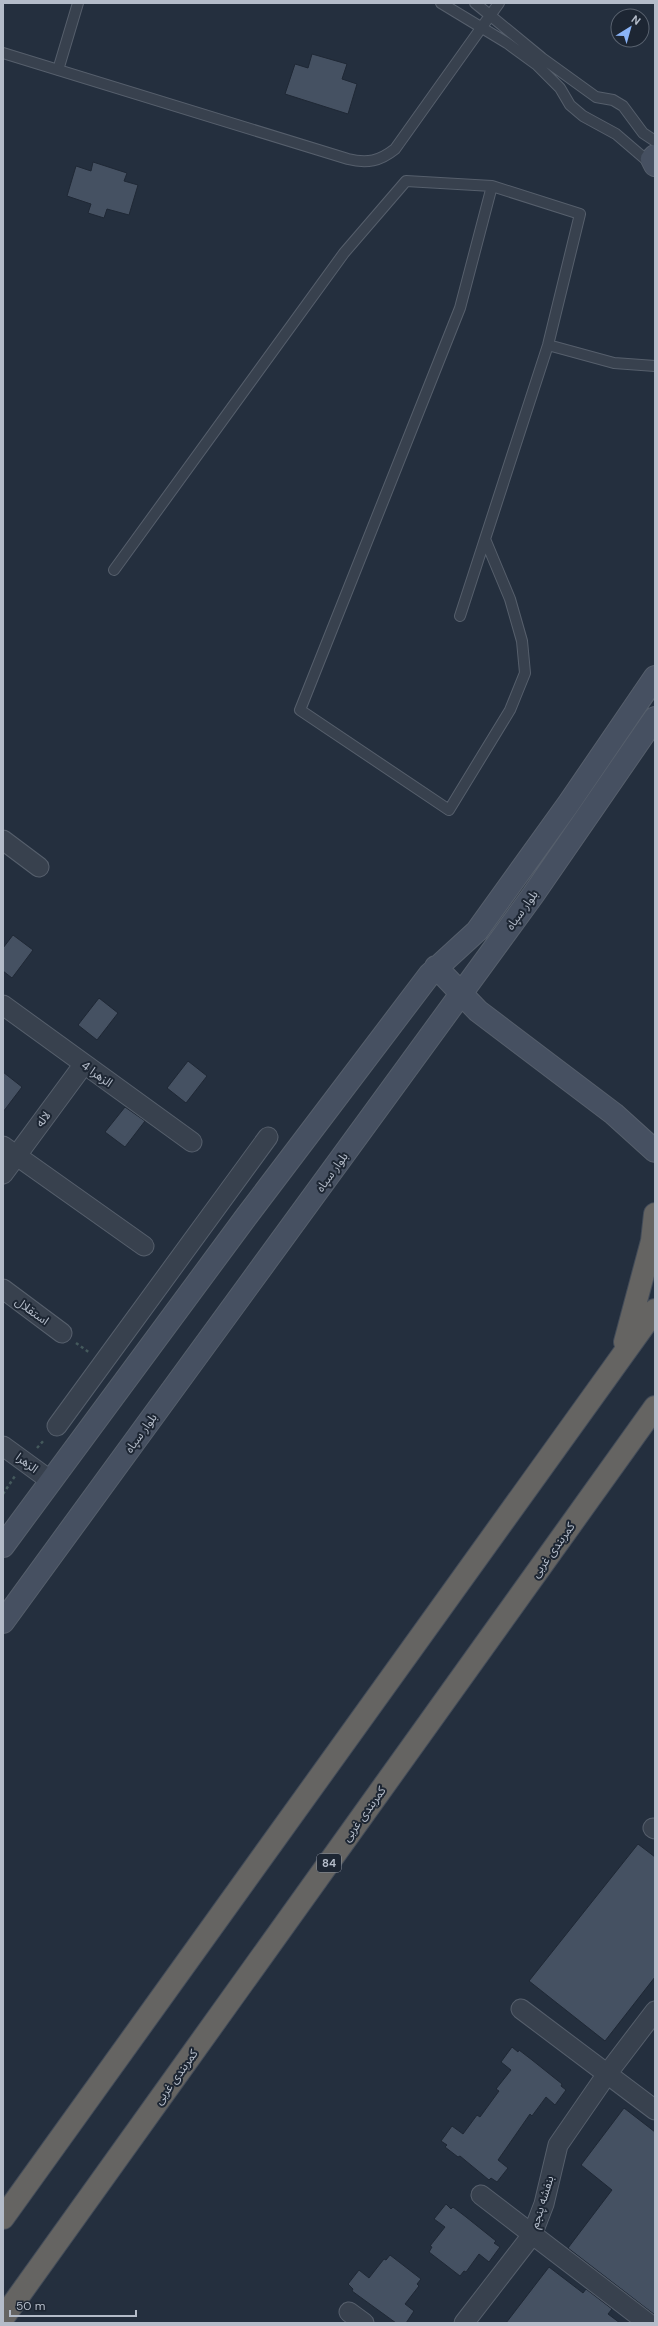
<svg xmlns="http://www.w3.org/2000/svg" width="658" height="2326" viewBox="0 0 658 2326" font-family="'DM Sans','Noto Sans Arabic',sans-serif">
<style>
.building{fill:#455162;stroke:#1f2835}
.lines{fill:none;stroke-linecap:round;stroke-linejoin:round}
.service-casing{stroke:#565f6c;stroke-width:12}
.minor-casing{stroke:#565f6c;stroke-width:21}
.secondary-casing{stroke:#565f6c;stroke-width:24}
.trunk-casing{stroke:#434c59;stroke-width:24}
.path{stroke:#44595c;stroke-width:2.5;stroke-dasharray:3 3;stroke-linecap:butt}
.service{stroke:#38414e;stroke-width:10}
.minor{stroke:#38414e;stroke-width:19}
.secondary{stroke:#465061;stroke-width:22}
.trunk{stroke:#656462;stroke-width:22}
.labels{text-anchor:middle;dominant-baseline:central;stroke-width:4;stroke-linejoin:round;paint-order:stroke}
.shield{fill:#1d2633;stroke:#878f9c;stroke-width:1}
.shield-label{font-size:11px;font-weight:bold;fill:#b4bcc9}
.street-label{font-size:12px;fill:#b4bcc9;stroke:#1d2633}
</style>
<rect width="100%" height="100%" fill="#242f3e"/>
<path class="building" d="M312 54 347 64 342 79 357 84 348 114 285 94 295 64 308 68Z
M93 162 127 173 124 181 138 185 129 215 107 209 104 218 88 213 91 204 67 196 76 166 91 171Z
M13 935 33 950 12 978 3 971V948Z
M99 998 118 1013 97 1040 78 1025Z
M188 1061 207 1076 186 1103 167 1088Z
M3 1072 22 1087 3 1112Z
M125 1107 145 1121 125 1147 105 1132Z
M638 1844 655 1857V1977L605 2041 529 1981Z
M512 2047 518 2052 519 2050 532 2060 562 2084 561 2086 566 2090 555 2105 546 2097 532 2116 530 2114 498 2160 508 2168 497 2182 491 2178 489 2180 460 2156 458 2157 445 2147 447 2145 441 2141 452 2126 463 2134 477 2115 480 2117 499 2091 496 2089 511 2070 501 2062Z
M624 2108 655 2132V2315L568 2248 612 2190 581 2165Z
M446 2204 451 2209 453 2207 466 2217 496 2241 494 2243 500 2247 489 2262 479 2254 466 2272 464 2271 460 2276 429 2252 432 2247 430 2246 445 2227 434 2219Z
M390 2255 421 2279 417 2284 419 2286 405 2304 414 2311 406 2323H396L352 2291 353 2289 348 2284 359 2270 369 2278 384 2259 386 2260Z
M549 2267 583 2293 586 2289 612 2309 608 2314 620 2323H506Z"/>
<g class="lines">
<defs>
<path id="service" d="M441 3 507 43 537 65 560 88 570 105 583 116 616 134 651 164
M475 3 542 58 596 97 613 100 623 106 643 133 655 141
M3 53 348 159C367 164 380 161 395 149L499 3
M58 70 78 3
M548 345 614 363 655 366
M114 570 344 253 406 181 492 186 460 308 300 710 449 810 510 710 525 673 522 641 510 599 485 539
M460 616 548 345 580 214 492 186"/>
<path id="minor" d="M3 840 39 867
M3 1005 192 1142
M3 1146 144 1246
M3 1174 84 1064
M3 1289 62 1333
M57 1426 268 1137
M3 1446 51 1481
M653 1828 655 1829
M521 2009 655 2110
M481 2195 648 2323
M349 2312 364 2323
M464 2323 532 2235 544 2204 558 2145 607 2074 655 2011"/>
<path id="secondary" d="M655 156 652 159 655 165
M436 967 478 1011 614 1114 655 1151
M3 1546 246 1217 430 974 477 931 569 803 655 677
M3 1622 533 895 655 718"/>
<path id="trunk" d="M625 1342 652 1241 655 1214
M3 2218 655 1310
M3 2318 655 1407"/>
</defs>
<use href="#service" class="service-casing"/>
<use href="#minor" class="minor-casing"/>
<use href="#secondary" class="secondary-casing"/>
<use href="#trunk" class="trunk-casing"/>
<path class="path" d="M76 1343 90 1353
M37 1448 45 1439
M3 1494 15 1476"/>
<use href="#service" class="service"/>
<use href="#minor" class="minor"/>
<use href="#secondary" class="secondary"/>
<use href="#trunk" class="trunk"/>
</g>
<g class="labels">
<rect class="shield" x="317" y="1854" width="24" height="18" rx="3"/>
<g class="shield-label">
<text x="329" y="1863">84</text>
</g>
<g class="street-label">
<text transform="translate(522 910) rotate(-54)">بلوار سپاه</text>
<text transform="translate(97 1074) rotate(36)">الزهرا 4</text>
<text transform="translate(43 1119) rotate(-53)">لاله</text>
<text transform="translate(332 1172) rotate(-54)">بلوار سپاه</text>
<text transform="translate(32 1311) rotate(36)">استقلال</text>
<text transform="translate(141 1433) rotate(-54)">بلوار سپاه</text>
<text transform="translate(27 1463) rotate(37)">الزهرا</text>
<text transform="translate(553 1550) rotate(-54)">کمربندی غربی</text>
<text transform="translate(364 1814) rotate(-54)">کمربندی غربی</text>
<text transform="translate(176 2077) rotate(-54)">کمربندی غربی</text>
<text transform="translate(542 2202) rotate(-73)">بنفشه پنجم</text>
</g>
</g>
<rect width="658" height="2326" fill="none" stroke="#b4bcc9" stroke-width="8"/>
<g transform="translate(630 28) rotate(37)"><circle r="19" fill="#1d2633" stroke="#59626f"/>
<path d="M0-3L7 15L0 10L-7 15Z" fill="#8ab4f8"/>
<text y="-6" font-size="11" font-weight="bold" text-anchor="middle" fill="#b4bcc9">N</text>
</g>
<path d="M10 2310v6h126v-6" fill="none" stroke="#b4bcc9" stroke-width="2"/>
<text x="16" y="2310" font-size="12" fill="#b4bcc9" stroke="#1d2633" stroke-width="3" paint-order="stroke">50 m</text>
</svg>
